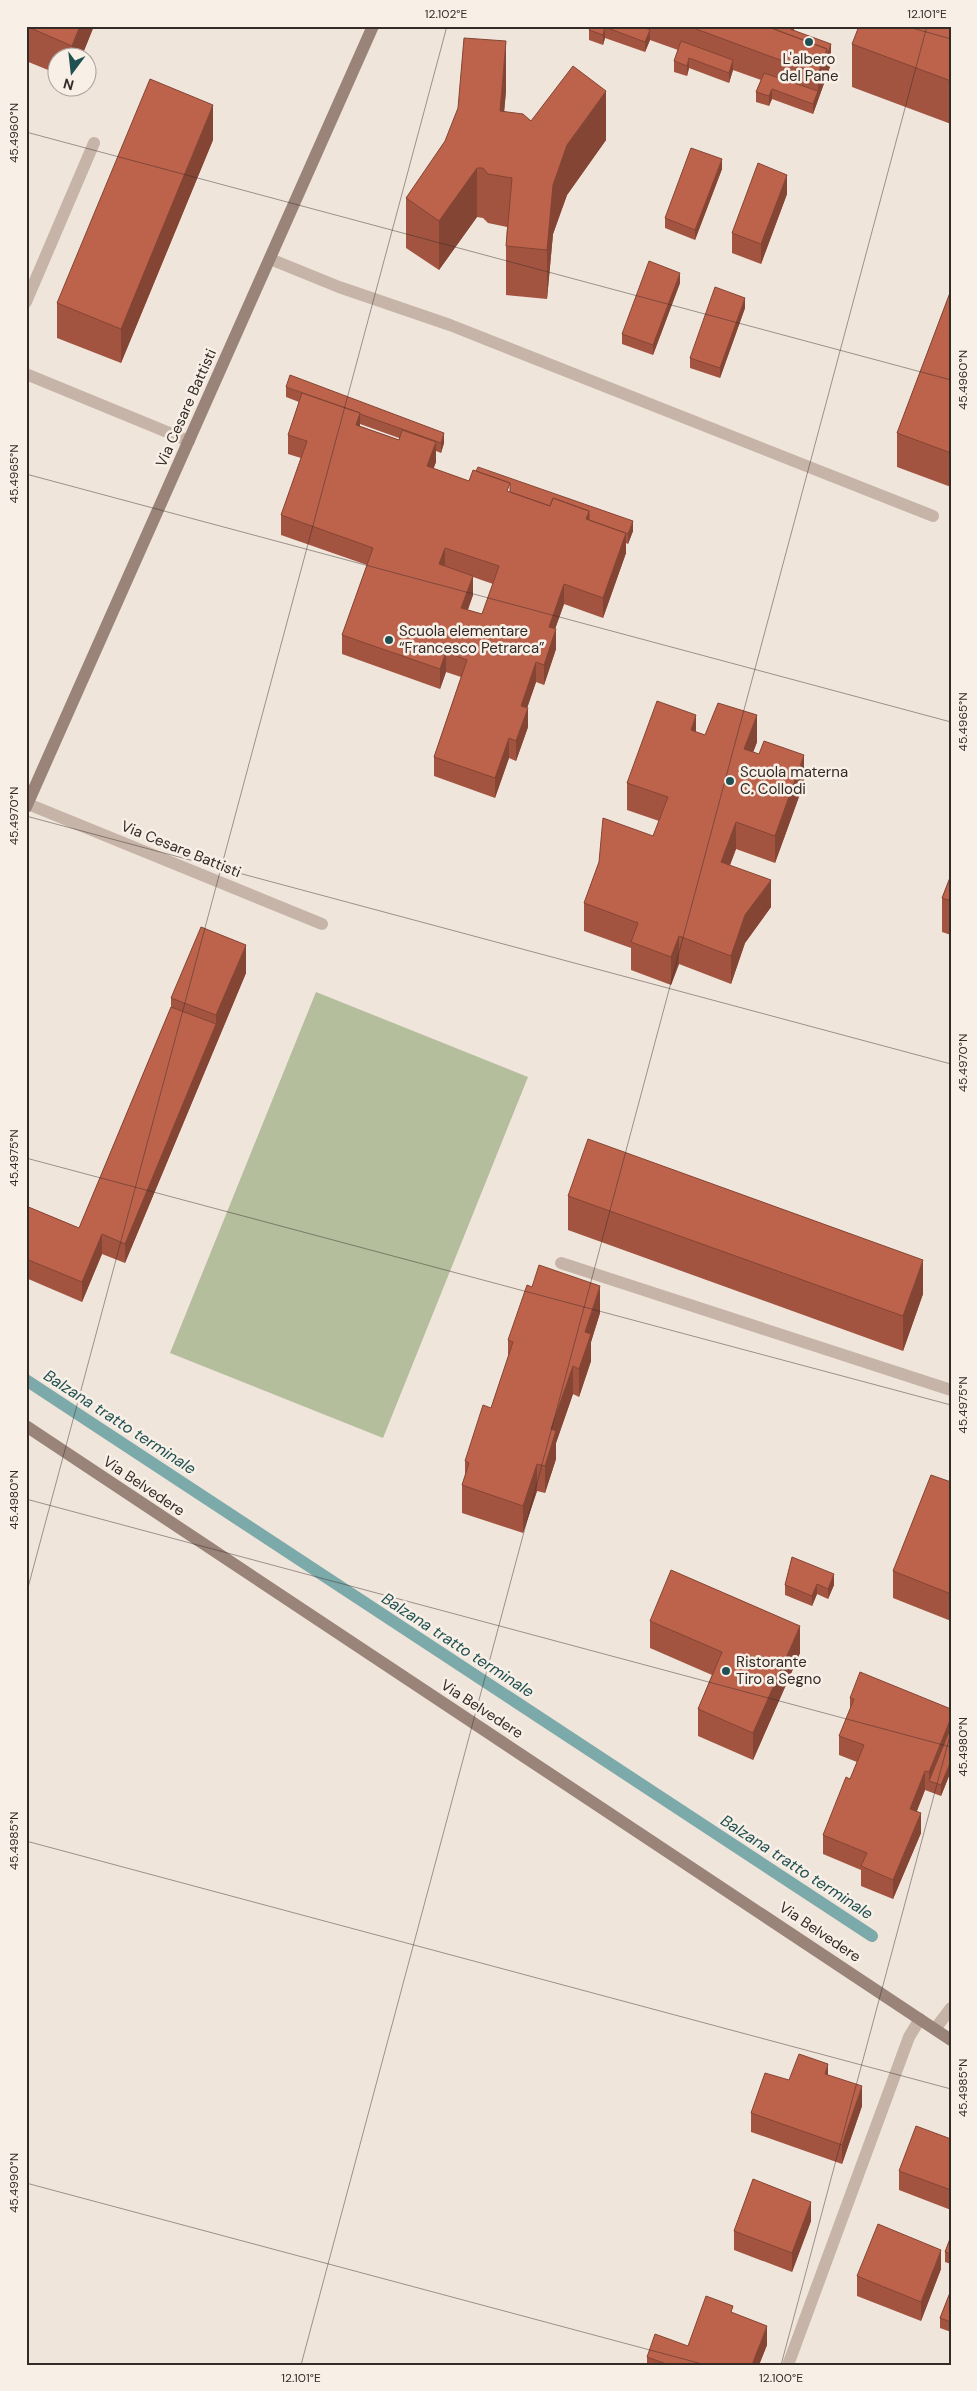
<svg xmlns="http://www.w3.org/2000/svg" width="977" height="2391" viewBox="0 0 977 2391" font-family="'DM Sans',sans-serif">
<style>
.green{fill:#b4bd9c}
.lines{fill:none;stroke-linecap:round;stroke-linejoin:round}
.stream{stroke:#7caaaa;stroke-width:12}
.lane{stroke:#c7b4a8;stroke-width:12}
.street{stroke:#c7b4a8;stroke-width:12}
.secondary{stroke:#9a8479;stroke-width:12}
.wall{fill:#a35440;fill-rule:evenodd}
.shaded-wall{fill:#844534}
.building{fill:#bd624b;stroke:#844534;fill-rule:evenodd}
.ticks{fill:none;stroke:#342b27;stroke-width:1;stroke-opacity:0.45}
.poi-dot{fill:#205152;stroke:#f8efe7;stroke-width:2}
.labels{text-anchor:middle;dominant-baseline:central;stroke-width:5;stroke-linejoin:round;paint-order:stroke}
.poi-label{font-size:15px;fill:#342b27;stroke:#f8efe7;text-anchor:start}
.street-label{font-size:15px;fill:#342b27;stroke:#f8efe7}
.water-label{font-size:16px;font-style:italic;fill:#205152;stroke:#f8efe7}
.neatline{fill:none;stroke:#342b27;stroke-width:2}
.ticks-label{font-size:12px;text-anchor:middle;fill:#342b27}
</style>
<rect width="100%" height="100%" fill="#f0e5db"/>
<path class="green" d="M316 992 528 1077 383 1438 170 1353Z"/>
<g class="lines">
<path class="stream" d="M26 1380 872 1936"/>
<path class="lane" d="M270 259 339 287 450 325 933 516
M26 302 94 143
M26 374 189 441
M561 1263 951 1390"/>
<path class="street" d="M28 804 322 924
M935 2029 951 2008
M788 2365 909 2037 920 2019"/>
<path class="secondary" d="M26 807 373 26
M26 1426 951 2040"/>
</g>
<path class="wall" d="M26 26H94L81 58H58V74L26 61Z
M591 26H794V31L831 64 813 114 772 99 769 106 756 102V92L761 80 733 70 729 83 689 68 687 76 674 72V61L678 50 650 40 645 52 605 38 603 45 589 40V30Z
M951 26V124L852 87V44Z
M506 91 504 111 531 121 606 140 567 195 553 234 547 299 506 295V246L507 227 488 223 483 218 477 217 439 270 406 248V198Z
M213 140 121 363 57 338V303Z
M722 169 695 240 665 228V218Z
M787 194 761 264 732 253V233Z
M680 283 653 355 622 344V334Z
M951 290V487L897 467V433Z
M745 308 720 378 690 368V358Z
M286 387 444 443 441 453 436 451V462L433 469 469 481 633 531 628 544 626 543V553L603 618 564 604 555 629 556 649 544 685 536 682 527 708 528 727 516 761 509 758 495 798 434 776V757L461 677 446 672 440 689 342 654V635L367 565 281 535V515L301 458 288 454V435L299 402 286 397ZM360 424 399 438V440L360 426ZM473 577 493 584 482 614 468 610 473 595Z
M696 732 705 735 757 742 753 752 804 783 775 863 736 849 730 865 771 907 745 943 731 984 679 964 671 985 631 970V948L584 931V903L599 862 653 836 659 821 627 810V783Z
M951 875V935L942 932V898Z
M246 973 125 1263 102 1254 82 1302 26 1278V1206L79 1228 171 1007V998Z
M568 1196 923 1294 903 1351 568 1230Z
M600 1313 591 1342V1361L579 1397 573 1394 556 1443V1459L545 1493 537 1491 523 1533 462 1513V1485L465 1477V1461L491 1408 508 1358V1340Z
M951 1482V1621L893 1598V1571Z
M792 1557 834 1585 828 1599 817 1594 812 1606 785 1595V1585Z
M650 1621 800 1653 753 1760 698 1736V1709L712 1675 650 1648Z
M850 1698 951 1709V1771L941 1796 925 1790 917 1811 921 1833 893 1899 861 1886V1870L823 1854V1835L850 1779 857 1762 839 1755V1736L850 1709Z
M828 2075 862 2106 842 2164 751 2132V2113L789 2080Z
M951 2139V2210L899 2190V2171Z
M811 2221 792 2272 734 2250V2231Z
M951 2236V2264L945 2262V2252Z
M941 2269 921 2321 857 2296V2276Z
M951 2290V2332L940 2328V2318Z
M767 2345 759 2365H647V2357L688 2346Z"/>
<path class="shaded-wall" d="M80 26H94L81 58H72V46Z
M791 26H794V39L790 29Z
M605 27V38L603 45V35Z
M650 30V40L645 52V42Z
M506 41V91L500 160V111Z
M831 44V64L813 114V104L818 91V74L827 49Z
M689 58V68L687 76V66Z
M733 60V70L729 83V73Z
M772 89V99L769 106V96Z
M606 91V140L567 195 553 234 547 299V250L553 185 567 145Z
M213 105V140L121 363V329Z
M722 159V169L695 240V230Z
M477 168V217L439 270V221Z
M787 175V194L761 264V244Z
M680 273V283L653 355V345Z
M745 298V308L720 378V368Z
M360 413V432L356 425Z
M444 433V443L441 453V443Z
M436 442V462L427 486V466Z
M589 511V530L586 519Z
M633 521V531L628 544V534Z
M626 533V553L603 618V598Z
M445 548V567L439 564Z
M473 576V595L461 627V608Z
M564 584V604L549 646V627Z
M556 629V649L544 685V665Z
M446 652V672L440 689V669Z
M536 662V682L521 726V706Z
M528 708V727L516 761V741Z
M696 715V743L691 730Z
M757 715V742L744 777V749Z
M509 738V758L495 798V778Z
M804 755V783L775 863V836Z
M736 822V849L721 889V862Z
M771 880V907L745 943 731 984V956L745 915Z
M679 936V964L671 985V957Z
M246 945V973L125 1263V1244L216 1024V1015Z
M102 1234V1254L82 1302V1282Z
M923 1260V1294L903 1351V1316Z
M600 1286V1313L591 1342V1361L579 1397V1369L585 1332Z
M573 1366V1394L556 1443V1459L545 1493V1466L551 1429Z
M537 1464V1491L523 1533V1506Z
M834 1574V1585L828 1599V1589Z
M817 1584V1594L812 1606V1596Z
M800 1626V1653L753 1760V1733Z
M951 1718V1737L929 1781V1772Z
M951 1761V1771L941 1796V1785Z
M925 1771V1790L910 1828V1809Z
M921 1813V1833L893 1899V1880Z
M828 2064V2084L825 2074Z
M862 2086V2106L842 2164V2145Z
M811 2202V2221L792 2272V2253Z
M941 2250V2269L921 2321V2302Z
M767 2326V2345L759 2365H752Z"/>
<path class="building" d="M26 26H80L72 46Z
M591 26H640L650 30 645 42 605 27 603 35 589 30Z
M688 26H766L827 49 818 74Z
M766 26H791L790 29 831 44 827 57V49Z
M859 26H951V81L852 44Z
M464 38 506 41 500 111 523 114 531 121 573 66 606 91 567 145 553 185 547 250 506 246 512 178 488 174 483 168H477L439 221 406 198 445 141 458 108Z
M681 41 733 60 729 73 689 58 687 66 674 61Z
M764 73 818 91 813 104 772 89 769 96 756 92Z
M150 79 213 105 121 329 57 303Z
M691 148 722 159 695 230 665 218Z
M758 163 787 175 761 244 732 233Z
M649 261 680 273 653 345 622 334Z
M715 287 745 298 720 368 690 358Z
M951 290V453L897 433Z
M290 375 444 433 441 443 360 414V413L286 387Z
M302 393 360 413 356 425 399 440 402 430 436 442 427 466 469 481 473 470 510 483 507 491 550 506 553 498 589 511 586 519 626 533 603 598 564 584 549 627 556 629 544 665 536 662 521 706 528 708 516 741 509 738 495 778 434 757 467 660 446 652 440 669 342 635 373 548 281 515 307 441 288 435ZM445 548 499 566 482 614 461 608 473 576 439 564Z
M478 467 633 521 628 534 589 520V511L553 498 550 506 510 492V483L476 471Z
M657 701 696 715 691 730 705 735 718 703 757 715 744 749 759 754 764 741 804 755 775 836 736 822 721 862 771 880 745 915 731 956 679 936 671 957 631 942 638 923 584 903 599 862 603 818 653 836 668 797 627 783Z
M951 875V901L942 898Z
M201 927 246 945 216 1015 171 998Z
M171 1007 216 1024 125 1244 102 1234 82 1282 26 1259V1206L79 1228Z
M588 1139 923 1260 903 1316 568 1196Z
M539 1265 600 1286 585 1332 591 1334 579 1369 573 1366 551 1429 556 1431 545 1466 537 1464 523 1506 462 1485 469 1463 465 1461 483 1405 491 1408 513 1342 508 1340 527 1285 532 1287Z
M931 1475 951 1482V1594L893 1571Z
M792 1557 834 1574 828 1589 817 1584 812 1596 785 1585Z
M671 1570 800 1626 753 1733 698 1709 722 1652 650 1621Z
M860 1672 951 1709V1718L929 1772 925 1771 910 1809 921 1813 893 1880 861 1866 867 1853 823 1835 846 1777 850 1779 864 1745 839 1736 854 1699 850 1698Z
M951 1727V1761L941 1785 929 1781Z
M799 2054 828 2064 825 2074 862 2086 842 2145 751 2113 765 2073 789 2080Z
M916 2126 951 2139V2190L899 2171Z
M753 2179 811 2202 792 2253 734 2231Z
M878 2224 941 2250 921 2302 857 2276Z
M951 2236V2254L945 2252Z
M951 2290V2322L940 2318Z
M706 2296 733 2306 731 2312 767 2326 752 2365H669L647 2357 655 2334 688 2346Z"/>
<path class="ticks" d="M905 26 951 39M26 132 951 380M26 474 951 722M26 816 951 1064M26 1158 951 1405M26 1499 951 1747M26 1595 447 26M26 1841 951 2089M26 2183 706 2365M301 2365 927 26M781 2365 951 1732"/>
<g class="poi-dot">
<circle cx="809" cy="42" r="5"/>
<circle cx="389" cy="640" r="5"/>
<circle cx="730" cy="781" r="5"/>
<circle cx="726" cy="1671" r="5"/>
</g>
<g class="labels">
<g class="poi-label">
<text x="809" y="59" text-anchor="middle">L'albero<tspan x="809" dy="17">del Pane</tspan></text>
<text x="399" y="631">Scuola elementare<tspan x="399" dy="17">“Francesco Petrarca”</tspan></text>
<text x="740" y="772">Scuola materna<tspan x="740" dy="17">C. Collodi</tspan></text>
<text x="736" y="1662">Ristorante<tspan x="736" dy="17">Tiro a Segno</tspan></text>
</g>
<g class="street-label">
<text transform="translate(186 408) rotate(-66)">Via Cesare Battisti</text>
<text transform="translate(181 849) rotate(22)">Via Cesare Battisti</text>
<text transform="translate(144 1486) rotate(34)">Via Belvedere</text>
<text transform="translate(482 1709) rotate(33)">Via Belvedere</text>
<text transform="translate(820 1932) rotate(34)">Via Belvedere</text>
</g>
<g class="water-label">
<text transform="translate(120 1422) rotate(33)">Balzana tratto terminale</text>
<text transform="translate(458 1645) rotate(33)">Balzana tratto terminale</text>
<text transform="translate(797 1867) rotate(33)">Balzana tratto terminale</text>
</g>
</g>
<rect width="977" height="2391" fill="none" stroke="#f8efe7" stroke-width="55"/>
<g transform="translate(72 72) rotate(195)"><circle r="24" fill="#f8efe7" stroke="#aaa19a"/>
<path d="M0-4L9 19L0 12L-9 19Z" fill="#205152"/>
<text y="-8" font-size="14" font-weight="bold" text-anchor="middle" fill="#342b27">N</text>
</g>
<rect x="28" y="28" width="922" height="2336" class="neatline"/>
<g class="ticks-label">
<text x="446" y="18">12.102°E</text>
<text x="927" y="18">12.101°E</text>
<text transform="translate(14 133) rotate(-90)" y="4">45.4960°N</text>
<text transform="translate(963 380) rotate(-90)" y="4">45.4960°N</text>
<text transform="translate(14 474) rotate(-90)" y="4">45.4965°N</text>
<text transform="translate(963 722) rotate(-90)" y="4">45.4965°N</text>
<text transform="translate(14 816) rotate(-90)" y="4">45.4970°N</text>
<text transform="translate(963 1063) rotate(-90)" y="4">45.4970°N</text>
<text transform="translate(14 1158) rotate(-90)" y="4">45.4975°N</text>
<text transform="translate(963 1405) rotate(-90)" y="4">45.4975°N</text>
<text transform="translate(14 1500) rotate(-90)" y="4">45.4980°N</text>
<text transform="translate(963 1747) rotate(-90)" y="4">45.4980°N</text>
<text transform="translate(14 1841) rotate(-90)" y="4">45.4985°N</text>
<text transform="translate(963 2088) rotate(-90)" y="4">45.4985°N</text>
<text transform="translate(14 2183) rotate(-90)" y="4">45.4990°N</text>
<text x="301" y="2382">12.101°E</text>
<text x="781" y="2382">12.100°E</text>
</g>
</svg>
